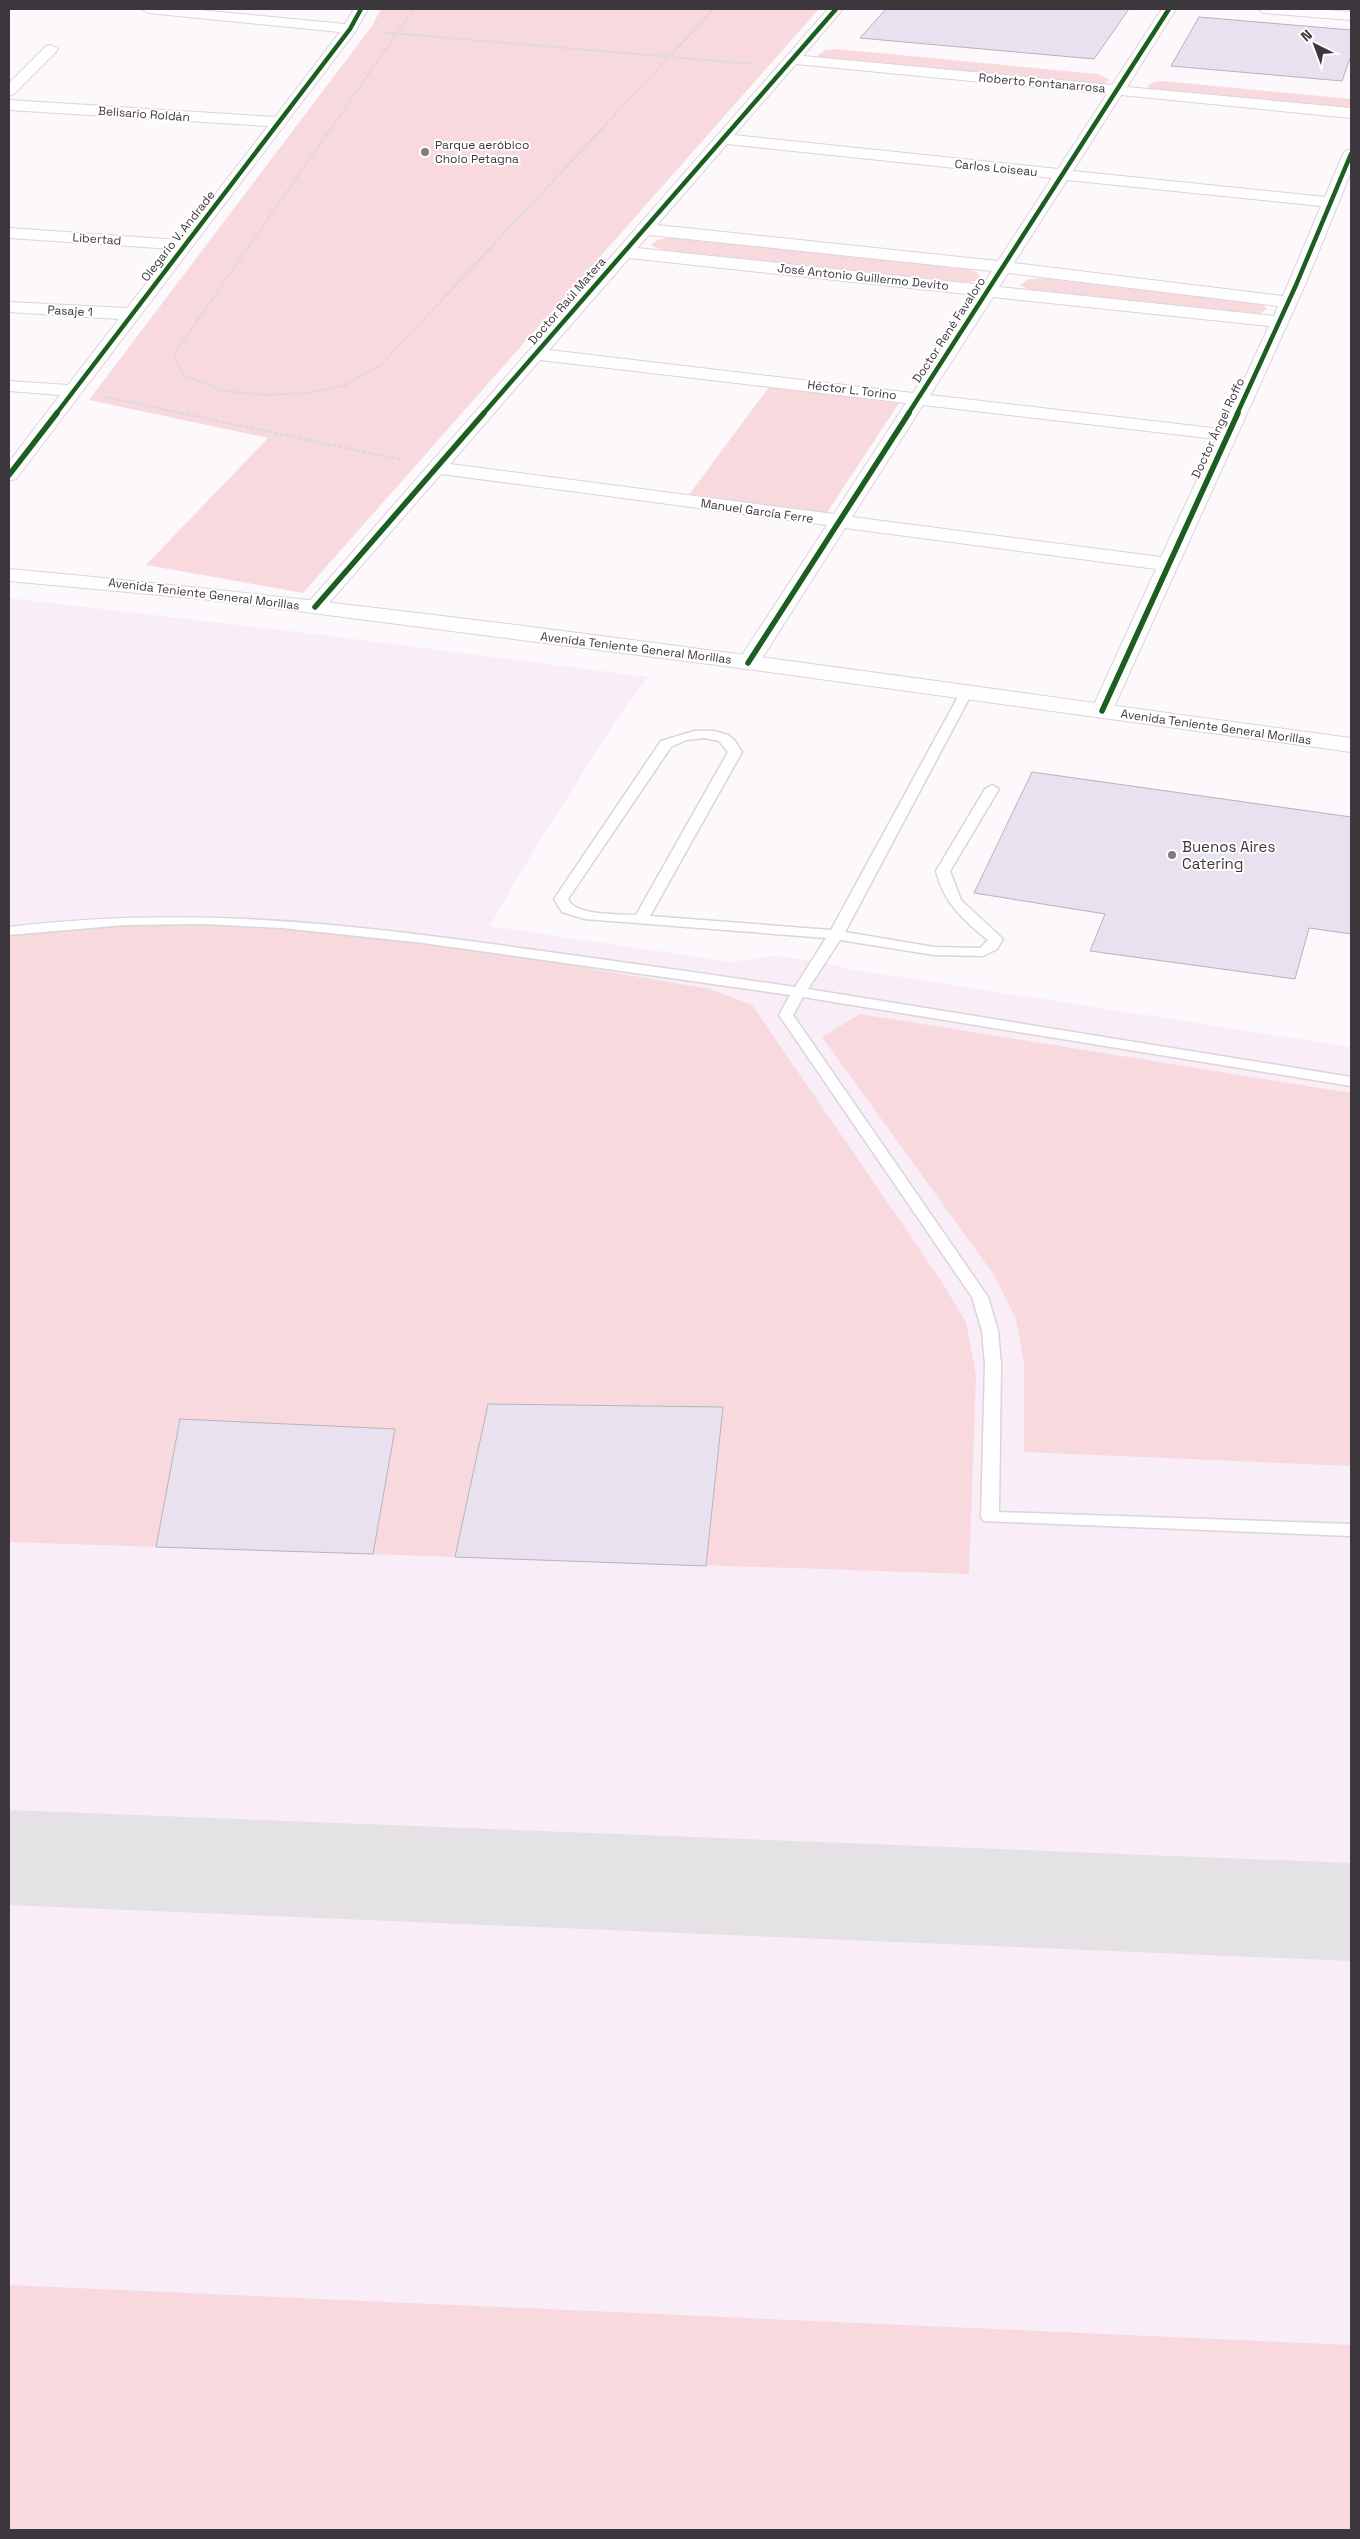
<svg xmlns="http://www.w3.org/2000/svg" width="1360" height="2539" viewBox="0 0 1360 2539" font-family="'Space Grotesk',sans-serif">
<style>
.built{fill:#f9edf8}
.green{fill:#f8dade}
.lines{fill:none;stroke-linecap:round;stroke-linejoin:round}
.taxiway{fill:#e4e2e4;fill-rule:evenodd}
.building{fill:#e9e0f0;stroke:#b7b4b8}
.service-casing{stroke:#d9d5d9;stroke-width:3}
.minor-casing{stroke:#d9d5d9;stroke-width:2}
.secondary-casing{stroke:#d9d5d9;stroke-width:2}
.path-far1{stroke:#dbd9db;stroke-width:2;stroke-dasharray:3 1;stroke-linecap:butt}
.path{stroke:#dbd9db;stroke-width:2.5;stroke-dasharray:4 2;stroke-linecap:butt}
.service{fill:#fffeff;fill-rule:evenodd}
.minor{fill:#fffeff;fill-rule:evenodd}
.secondary{fill:#fffeff;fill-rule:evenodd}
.cycleway-far1-casing{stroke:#fff;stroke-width:6}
.cycleway-casing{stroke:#fff;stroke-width:8}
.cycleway-far1{stroke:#1b5e20;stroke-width:4.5}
.cycleway{stroke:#1b5e20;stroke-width:5.5}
.poi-dot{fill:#7f7b7f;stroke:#fff;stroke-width:2}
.labels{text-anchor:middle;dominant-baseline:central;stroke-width:4;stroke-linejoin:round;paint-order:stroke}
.far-street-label{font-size:12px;fill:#3c373c;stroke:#fff}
.far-poi-label{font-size:12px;fill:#3c373c;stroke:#fff;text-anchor:start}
.poi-label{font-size:15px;fill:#3c373c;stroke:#fff;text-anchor:start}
</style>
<rect width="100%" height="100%" fill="#fcf8fc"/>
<path class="built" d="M9 598 316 634 648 677 618 717 518 876 490 926 731 962 773 956 817 961 850 969 1351 1047V2530H9Z"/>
<path class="green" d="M381 9H819L303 593 146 565 268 438 89 400 372 26Z
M836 49 1098 74 1110 80 1102 85 821 58 818 55 825 50Z
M1164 81 1351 99V111L1151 90 1147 86 1154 82Z
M673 237 967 269 977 272 980 277 975 281 963 283 666 251 652 246V244L657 240Z
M1047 278 1253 301 1263 305 1267 309 1258 315 1031 291 1020 285 1029 279Z
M769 387 899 403 826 514 688 496Z
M121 926H226L329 932 459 946 710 989 752 1005 940 1279 966 1322 976 1375 969 1574 9 1542V934Z
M860 1014 1351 1093V1466L1024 1452V1364L1016 1319 994 1275 822 1037Z
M9 2285 1351 2345V2530H9Z"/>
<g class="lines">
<path class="taxiway" d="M9 1810 1351 1863V1961L9 1905Z"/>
</g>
<path class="building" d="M886 9H1129L1094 59 860 38Z
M1199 17 1351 30V56L1342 81 1171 66Z
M1032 772 1351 817V934L1309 928 1295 979 1090 951 1105 914 974 893Z
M488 1404 723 1407 706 1566 455 1557Z
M180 1419 395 1429 373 1554 156 1547Z"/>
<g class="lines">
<defs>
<path id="service" d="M966 689 972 693 845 932 934 947 980 948 988 940C964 921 943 902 936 871L985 789 992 785 999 789 950 871 961 900 1003 939 997 949 983 956 934 955 840 940 808 989 1351 1077V1086L803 997 793 1015 988 1297 998 1331 1001 1364 999 1512 1351 1524V1536L984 1521 981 1517 985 1364 982 1331 972 1297 779 1015 790 995 423 943 282 928 204 924 125 925 9 935V927C192 905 354 924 535 950 622 962 708 974 795 987L826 938 585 919 562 912 554 899 661 741 694 731H714L728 735 735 741 742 752 650 916 831 930 960 693ZM704 738 719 741 728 752 636 915C620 914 574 916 568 899L671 747 686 740Z"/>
<path id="minor" d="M141 9H190L345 24 354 9H368L355 32 16 479 9 481V462L60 395 9 391V381L68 385 119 319 9 312V302L127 308 173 249 9 238V228L180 240 268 126 9 110V100L275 117 340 32 148 13Z
M828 9H843L803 56 1112 85 1162 9H1176L1127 87 1351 108V118L1121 95 1073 171 1325 197 1343 154 1345 151 1351 149V172L1305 285 1110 716 1102 718 1094 716 1091 711 1156 569 845 528 759 663 756 668 748 669 740 668 737 663 827 525 441 474 322 611 315 613 308 611 305 607 308 603ZM796 64 1107 94 1058 169 734 135ZM727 144 1052 178 998 261 657 225ZM1067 180 1321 206 1283 296 1014 263ZM649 235 992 271 983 285 637 248ZM629 258 976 295 913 393 549 350ZM1008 273 1278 306 1274 316 999 287ZM993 297 1269 326 1221 429 930 395ZM540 360 906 403 834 514 450 464ZM923 405 1216 439 1161 557 852 517Z
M1257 9H1315L1351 12V20L1264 13Z
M51 45 58 49 56 52 14 94 9 96V83L46 46Z"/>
<path id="secondary" d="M9 569C457 610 905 678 1351 738V752L748 669 203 599 9 581Z"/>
</defs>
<use href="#service" class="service-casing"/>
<use href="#minor" class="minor-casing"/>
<use href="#secondary" class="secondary-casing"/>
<path class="path-far1" d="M414 9 174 354 183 375 225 391 264 395 310 393 345 385 380 366 710 13 711 9
M380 32 752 64
M106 397 186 414"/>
<path class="path" d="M180 413 403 460"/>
<use href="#service" class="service"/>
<use href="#minor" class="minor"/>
<use href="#secondary" class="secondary"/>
<defs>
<path id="cycleway-far1" d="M56 414 350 29 361 9
M483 414 836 9
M908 414 1169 9
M1237 414 1296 285 1351 154"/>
<path id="cycleway" d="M9 475 57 413
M315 607 484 413
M748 663 909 413
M1102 711 1238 413"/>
</defs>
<use href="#cycleway-far1" class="cycleway-far1-casing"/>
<use href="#cycleway" class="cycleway-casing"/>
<use href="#cycleway-far1" class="cycleway-far1"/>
<use href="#cycleway" class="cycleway"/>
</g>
<g class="poi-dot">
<circle cx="425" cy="152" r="5"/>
<circle cx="1172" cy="855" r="5"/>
</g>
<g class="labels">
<g class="far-street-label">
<text transform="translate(1042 83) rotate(5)">Roberto Fontanarrosa</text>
<text transform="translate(144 114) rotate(4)">Belisario Roldán</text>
<text transform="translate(996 168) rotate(6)">Carlos Loiseau</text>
<text transform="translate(178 236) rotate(-52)">Olegario V. Andrade</text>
<text transform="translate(97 239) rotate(4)">Libertad</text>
<text transform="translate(863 277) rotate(6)">José Antonio Guillermo Devito</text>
<text transform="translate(567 301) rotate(-49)">Doctor Raúl Matera</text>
<text transform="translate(70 311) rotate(3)">Pasaje 1</text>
<text transform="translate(949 330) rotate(-57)">Doctor René Favaloro</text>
<text transform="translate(852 390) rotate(7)">Héctor L. Torino</text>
<text transform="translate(1218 428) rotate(-65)">Doctor Ángel Roffo</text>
<text transform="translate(757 511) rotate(8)">Manuel García Ferre</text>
<text transform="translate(204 594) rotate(7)">Avenida Teniente General Morillas</text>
<text transform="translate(636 648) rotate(7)">Avenida Teniente General Morillas</text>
<text transform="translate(1216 727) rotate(8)">Avenida Teniente General Morillas</text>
</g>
<g class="far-poi-label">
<text x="435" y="145">Parque aeróbico<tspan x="435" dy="14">Cholo Petagna</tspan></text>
</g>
<g class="poi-label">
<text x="1182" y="846">Buenos Aires<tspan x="1182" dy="17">Catering</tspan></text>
</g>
</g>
<rect width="1360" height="2539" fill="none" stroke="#3c373c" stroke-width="20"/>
<g transform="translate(1315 45) rotate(318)" stroke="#ffffff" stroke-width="4" paint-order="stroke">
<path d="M0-4L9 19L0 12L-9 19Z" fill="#3c373c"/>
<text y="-8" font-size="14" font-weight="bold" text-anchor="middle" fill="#3c373c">N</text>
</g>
</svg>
